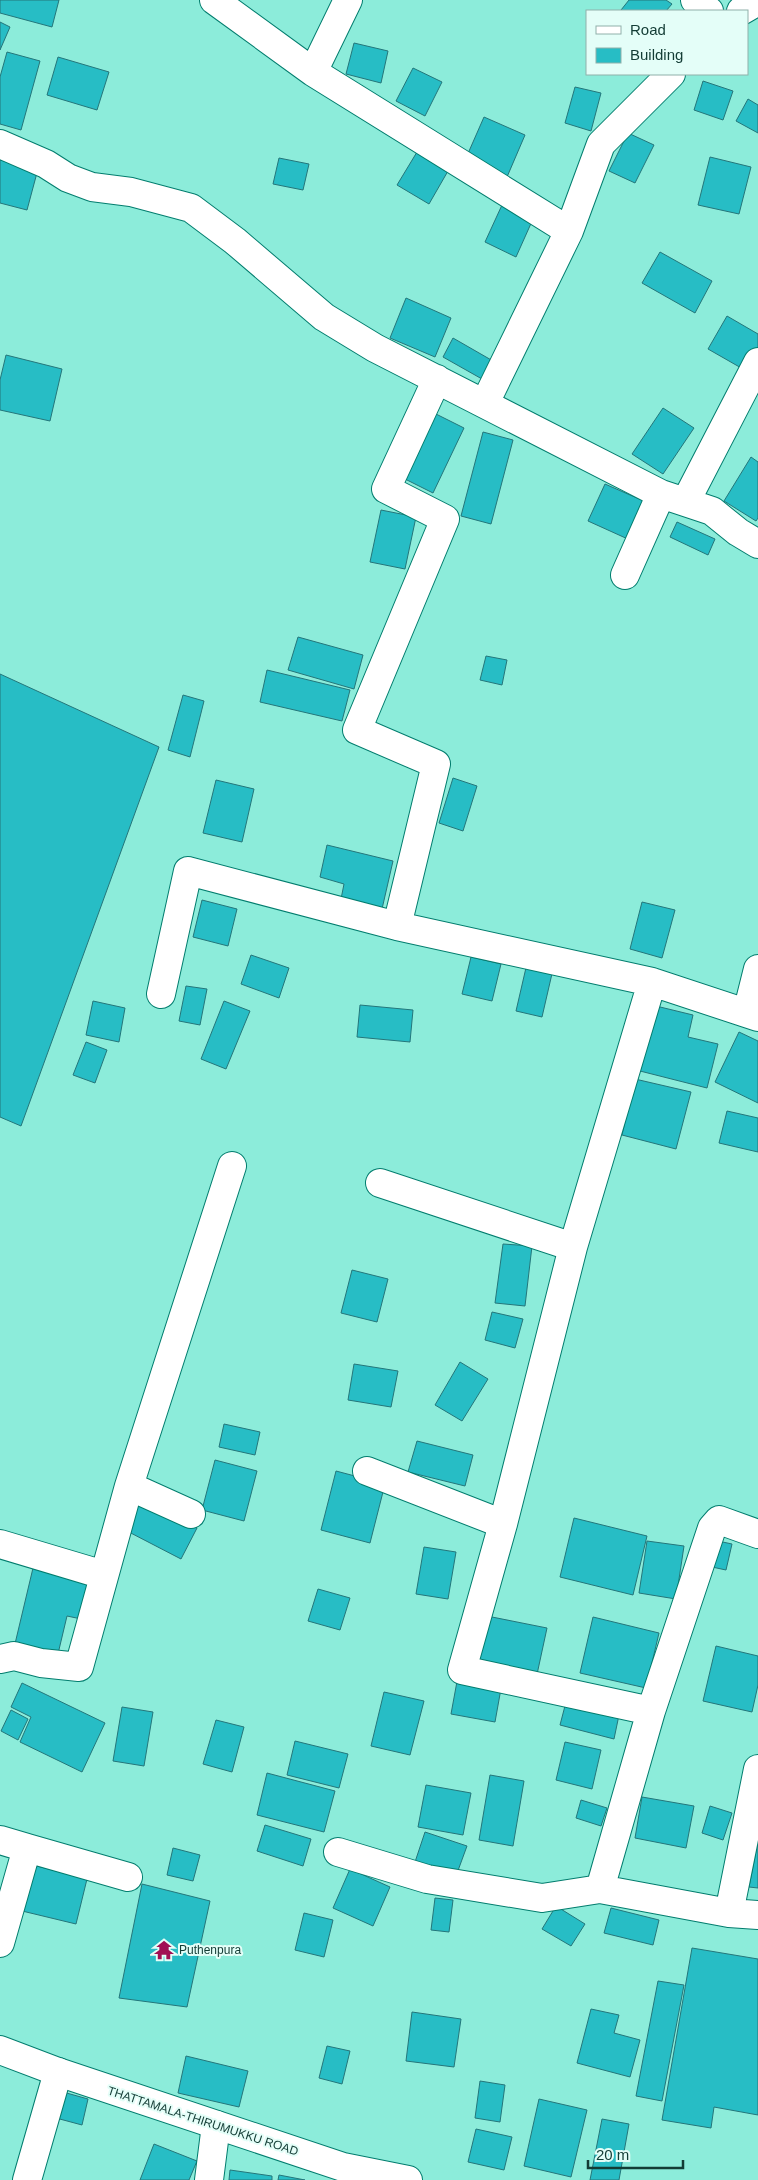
<svg xmlns="http://www.w3.org/2000/svg" width="758" height="2180" viewBox="0 0 758 2180" font-family="Helvetica,sans-serif">
<style>
.building{fill:#27bdc5;stroke:#24767a}
.lines{fill:none;stroke-linecap:round;stroke-linejoin:round}
.minor-casing{stroke:#027d6e;stroke-width:30}
.tertiary-casing{stroke:#027d6e;stroke-width:30}
.minor{stroke:#fff;stroke-width:28}
.tertiary{stroke:#fff;stroke-width:28}
.labels{text-anchor:middle;dominant-baseline:central;stroke-width:4;stroke-linejoin:round;paint-order:stroke}
.poi-label{font-size:12px;fill:#133c35;stroke:#e4fef8;text-anchor:start}
.street-label{font-size:12px;fill:#133c35;stroke:#e4fef8}
</style>
<rect width="100%" height="100%" fill="#8cecda"/>
<path class="building" d="M0 0H59L52 27 0 13Z
M629 0H666L672 4 666 11H623L621 10Z
M0 22 10 27 0 50Z
M354 43 388 51 381 83 346 74Z
M7 52 40 61 21 130 0 124V77Z
M58 57 109 72 97 110 47 95Z
M413 68 442 82 425 116 396 101Z
M703 81 733 91 723 120 694 110Z
M575 87 601 93 591 131 565 123Z
M748 99 758 105V133L736 121Z
M484 117 525 135 507 177 466 158Z
M628 133 654 145 635 183 609 171Z
M417 152 448 171 429 204 397 185Z
M710 157 751 167 739 214 698 205Z
M279 158 309 164 303 190 273 184Z
M0 160 38 169 27 210 0 203Z
M502 205 533 219 516 257 485 242Z
M660 252 712 281 695 313 642 283Z
M406 298 451 318 435 357 390 338Z
M727 316 758 334V360L750 373 708 349Z
M453 338 493 361 482 379 443 357Z
M6 355 62 369 50 421 0 410V380Z
M663 408 694 428 663 474 632 454Z
M430 411 464 428 433 493 399 476Z
M483 432 513 440 491 524 461 516Z
M751 457 758 462V518L756 521 724 501Z
M605 484 646 502 630 540 588 521Z
M381 510 416 517 405 569 370 562Z
M677 522 715 539 708 555 670 537Z
M298 637 363 655 354 689 288 670Z
M486 656 507 660 502 685 480 680Z
M267 670 350 690 342 721 260 702Z
M0 674 159 747 21 1126 0 1117Z
M183 695 204 701 190 757 168 750Z
M453 778 477 786 463 831 439 823Z
M216 780 254 789 242 842 203 833Z
M327 845 393 861 382 909 341 899 344 884 320 877Z
M202 900 237 909 228 946 193 937Z
M642 902 675 910 662 958 630 949Z
M251 955 289 968 279 998 241 984Z
M471 957 501 964 492 1001 462 994Z
M528 959 554 965 542 1017 516 1011Z
M186 986 207 989 200 1025 179 1021Z
M93 1001 125 1008 119 1042 86 1035Z
M224 1001 250 1011 226 1069 201 1059Z
M360 1005 413 1010 410 1042 357 1037Z
M656 1006 693 1015 688 1037 718 1044 707 1088 640 1071Z
M739 1032 758 1041V1103L715 1082Z
M86 1042 107 1050 95 1083 73 1075Z
M635 1079 691 1092 676 1149 622 1135Z
M727 1111 758 1118V1152L719 1143Z
M503 1244 532 1246 525 1306 495 1303Z
M352 1270 388 1279 377 1322 341 1313Z
M492 1312 523 1319 515 1348 485 1340Z
M460 1362 488 1379 462 1421 435 1405Z
M354 1364 398 1371 391 1407 348 1400Z
M224 1424 260 1432 255 1455 219 1447Z
M417 1441 473 1455 465 1486 408 1472Z
M215 1460 257 1471 244 1521 202 1510Z
M336 1471 385 1484 370 1543 321 1530Z
M141 1499 197 1528 181 1559 125 1530Z
M574 1518 647 1536 633 1595 560 1577Z
M647 1541 684 1546 676 1599 639 1593Z
M718 1541 732 1544 726 1570 712 1567Z
M424 1547 456 1552 448 1599 416 1594Z
M33 1568 94 1583 86 1620 67 1616 57 1658 14 1648Z
M318 1589 350 1598 340 1630 308 1621Z
M487 1616 547 1628 536 1679 476 1666Z
M593 1617 659 1633 646 1688 580 1673Z
M716 1646 758 1656V1685L752 1712 703 1701Z
M458 1676 502 1683 495 1722 451 1714Z
M22 1683 105 1723 82 1772 20 1742 31 1717 11 1707Z
M384 1692 424 1701 410 1755 371 1746Z
M566 1702 619 1715 614 1739 560 1725Z
M122 1707 153 1712 144 1766 113 1761Z
M11 1710 28 1719 18 1740 1 1731Z
M216 1720 244 1727 232 1772 203 1764Z
M295 1741 348 1754 339 1788 287 1775Z
M565 1742 601 1750 592 1789 556 1780Z
M267 1773 335 1791 324 1832 257 1815Z
M490 1775 524 1781 513 1846 479 1840Z
M426 1785 471 1793 463 1835 418 1827Z
M642 1797 694 1806 686 1848 635 1838Z
M581 1800 607 1808 601 1826 576 1818Z
M710 1806 732 1813 723 1840 702 1833Z
M265 1825 311 1839 303 1866 257 1851Z
M425 1832 467 1846 456 1876 415 1862Z
M758 1841V1888L749 1887Z
M173 1848 200 1855 193 1881 167 1875Z
M29 1864 87 1879 76 1924 18 1910Z
M350 1869 390 1887 373 1926 333 1908Z
M142 1884 210 1901 187 2007 119 1998Z
M435 1898 453 1900 449 1932 431 1930Z
M556 1906 585 1924 571 1946 542 1929Z
M611 1908 659 1920 653 1945 604 1933Z
M304 1913 333 1920 324 1957 295 1950Z
M692 1948 758 1959V2115L714 2107 711 2128 662 2120Z
M658 1981 684 1985 662 2101 636 2096Z
M591 2009 619 2015 614 2033 640 2040 630 2077 577 2063Z
M412 2012 461 2019 454 2067 406 2061Z
M327 2046 350 2051 342 2084 319 2078Z
M186 2056 248 2071 239 2107 178 2093Z
M480 2081 505 2085 500 2122 475 2118Z
M63 2092 88 2099 82 2125 56 2118Z
M539 2099 587 2110 571 2177 524 2166Z
M602 2119 629 2124 619 2180H590Z
M476 2129 512 2137 504 2170 468 2162Z
M154 2144 197 2161 189 2180H140Z
M230 2170 272 2176V2180H229Z
M279 2175 305 2180H278Z"/>
<g class="lines">
<defs>
<path id="minor" d="M214 0 313 72 569 231
M695 0 709 11
M741 11 758 1
M313 72 348 0
M0 144 46 164 68 178 92 187 131 192 191 208 235 241 324 317 375 348 661 494 712 511 738 532 758 544
M485 403 569 231 601 144 671 74
M686 501 758 362
M625 575 661 494
M397 926 436 764 357 730 445 519 386 489 437 379
M161 994 188 871 397 926 652 982 758 1017
M747 1013 758 969
M380 1183 573 1247
M367 1471 503 1524
M129 1486 191 1514
M0 1544 104 1575
M0 1659 14 1656 41 1663 79 1667 129 1486 232 1166
M651 1711 712 1528 719 1520 758 1534
M0 1840 27 1848
M338 1852 427 1879 542 1898 600 1889 729 1913 758 1915
M600 1889 651 1711 462 1670 503 1524 573 1247 652 982
M729 1913 758 1769
M0 1943 27 1848 128 1877
M27 2180 58 2072
M209 2180 216 2125"/>
<path id="tertiary" d="M0 2050 58 2072 343 2167 408 2180"/>
</defs>
<use href="#minor" class="minor-casing"/>
<use href="#tertiary" class="tertiary-casing"/>
<use href="#minor" class="minor"/>
<use href="#tertiary" class="tertiary"/>
</g>
<defs>
<symbol id="temple-bare" viewBox="-9 -9 18 18"><path d="M0-6L5-2H3V0L6.5 2.5H4V6H1.5V3h-3V6H-4V2.5H-6.5L-3 0V-2H-5Z" fill="#a10f54" stroke="#e4fef8" stroke-width="2.5" paint-order="stroke"/></symbol>
</defs>
<g fill-rule="evenodd">
<use href="#temple-bare" x="150" y="1936" width="28" height="28"/>
</g>
<g class="labels">
<g class="poi-label">
<text x="179" y="1950">Puthenpura</text>
</g>
<g class="street-label">
<text transform="translate(203 2121) rotate(18)">THATTAMALA-THIRUMUKKU ROAD</text>
</g>
</g>
<rect x="586" y="10" width="162" height="65" fill="#e4fef8" stroke="#90b0aa"/>
<rect x="596" y="26" width="25" height="8" fill="#ffffff" stroke="#90b0aa"/>
<text x="630" y="35" font-size="15" fill="#133c35">Road</text>
<rect x="596" y="48" width="25" height="15" fill="#27bdc5" stroke="#90b0aa"/>
<text x="630" y="60" font-size="15" fill="#133c35">Building</text>
<path d="M588 2160v8h95v-8" fill="none" stroke="#133c35" stroke-width="2.5"/>
<text x="596" y="2160" font-size="15" fill="#133c35" stroke="#e4fef8" stroke-width="4" paint-order="stroke">20 m</text>
</svg>
